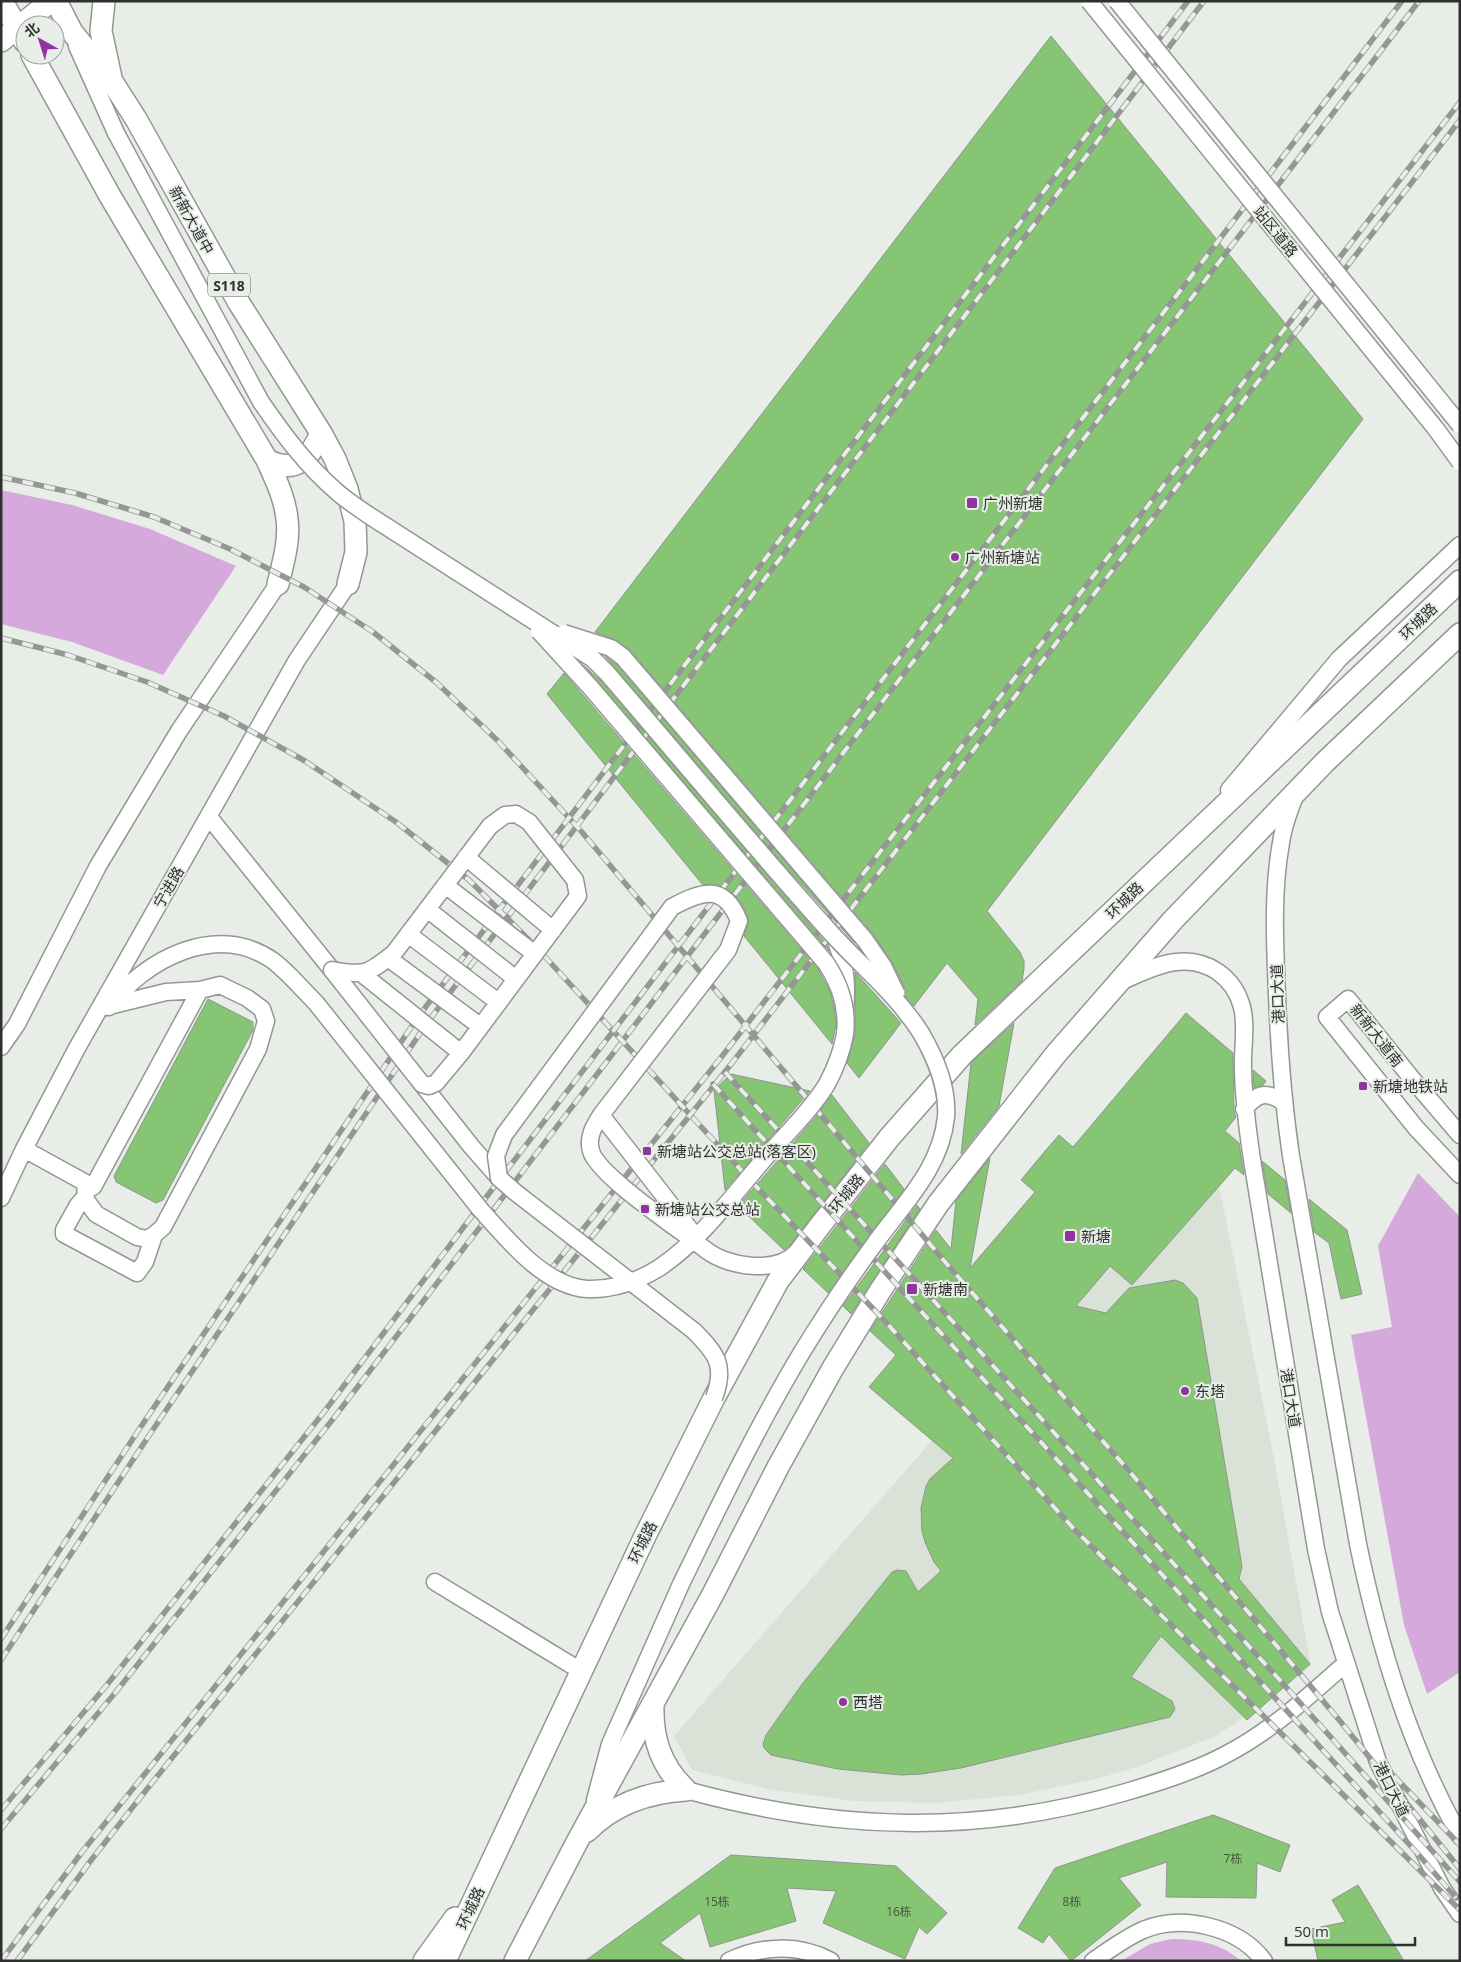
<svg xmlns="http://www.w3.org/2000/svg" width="1461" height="1962" viewBox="0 0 1461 1962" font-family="'Open Sans','Noto Sans SC',sans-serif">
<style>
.built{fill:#dae2d8}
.green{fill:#d6a9dd}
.building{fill:#86c574;stroke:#90948f}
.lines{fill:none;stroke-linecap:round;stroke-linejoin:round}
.minor-casing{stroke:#939792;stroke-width:19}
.major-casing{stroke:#939792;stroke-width:24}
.minor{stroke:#fff;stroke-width:16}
.major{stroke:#fff;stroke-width:21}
.rail-casing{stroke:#949794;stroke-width:5.5}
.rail{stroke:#e9ede8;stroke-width:4;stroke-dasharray:11;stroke-linecap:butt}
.minor-bridge-casing{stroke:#939792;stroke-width:19;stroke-linecap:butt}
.minor-bridge{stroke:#fff;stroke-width:16}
.poi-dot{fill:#9035a0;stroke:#e9ede8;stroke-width:2}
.labels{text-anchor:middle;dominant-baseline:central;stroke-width:4;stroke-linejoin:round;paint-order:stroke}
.number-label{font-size:12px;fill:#445540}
.shield{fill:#e9ede8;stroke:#666966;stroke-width:1}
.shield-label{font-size:14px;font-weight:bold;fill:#2e302e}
.street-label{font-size:15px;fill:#2e302e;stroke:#e9ede8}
.poi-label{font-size:15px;fill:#2e302e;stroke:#e9ede8;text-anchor:start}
</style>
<rect width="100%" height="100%" fill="#e9ede8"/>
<path class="built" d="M1207 1125 1275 1464 1311 1666 1264 1704 1216 1736 1140 1766 1100 1778 1019 1795 937 1803 854 1801 772 1790 692 1770 674 1736Z"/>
<path class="green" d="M1 490 72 505 150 529 236 566 163 675 72 642 1 624Z
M1418 1173 1460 1217V1672L1427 1694 1404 1625 1351 1335 1392 1327 1378 1246Z
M1171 1939C1198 1939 1221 1943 1241 1961H1121L1150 1944Z"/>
<path class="building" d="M1051 36 1363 419 987 911 1020 952 1024 961V969L1022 981 975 1025 978 999 947 963 914 1006 905 996V989L892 962 873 934 630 650 614 639 595 632Z
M605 656 616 664 855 943 782 863Z
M583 665 600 680 825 942 829 951Z
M564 673 818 969 830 991 834 1007 836 1024 832 1044 744 936 749 920 742 904 734 894 721 886 702 884 547 694Z
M855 972 901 1023 859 1078 847 1063 855 1035Z
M208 999 253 1022V1030L163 1200 156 1203 116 1182 114 1176Z
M1186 1013 1233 1053 1234 1112 1236 1117 1225 1131 1239 1143 1244 1175 1235 1168 1132 1285 1110 1266 1076 1306 1106 1313 1129 1288 1175 1280 1183 1283 1197 1298 1242 1566 1239 1579 1310 1664 1247 1720 1161 1636 1131 1677 1172 1701 1175 1709 1170 1717 961 1768 921 1774 901 1775 838 1769 771 1755 764 1748 763 1744 766 1735 803 1683 892 1572 897 1570 906 1571 918 1592 941 1571 934 1562 925 1542 922 1531 921 1508 926 1486 930 1479 953 1458 869 1387 896 1355 870 1331 936 1230 951 1249 956 1201 990 1158 970 1268 1035 1192 1021 1180 1046 1150 1059 1135 1073 1147Z
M1014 1023 999 1106 961 1154 971 1063Z
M1253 1070 1266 1081 1263 1085 1254 1088Z
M731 1074 810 1091 725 1190 714 1090Z
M832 1095 869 1143 790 1245 784 1250 738 1206 814 1119Z
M1262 1161 1285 1180 1291 1213 1268 1194Z
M885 1164 904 1189 828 1293 803 1269Z
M1309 1199 1347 1230 1362 1294 1341 1299 1329 1243 1314 1232Z
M917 1205 920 1209 851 1314 843 1306Z
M1213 1815 1290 1845 1280 1872 1257 1863 1256 1898 1166 1897 1167 1862 1119 1878 1141 1905 1071 1961 1049 1934 1043 1943 1018 1928 1055 1868Z
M731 1855 896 1866 947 1913 927 1934 919 1927 905 1959 823 1923 836 1891 787 1888 796 1921 710 1947 700 1913 660 1943 686 1961H585Z
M1358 1885 1404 1961H1318L1311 1929 1345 1922 1332 1900Z"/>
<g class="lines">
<defs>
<path id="minor" d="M77 46 116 133
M1229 790 1339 659 1460 545
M1295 796C1289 811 1283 827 1281 843 1272 891 1275 946 1277 994 1279 1049 1283 1102 1291 1156L1358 1544C1379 1645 1409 1746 1460 1836
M209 817 332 970
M834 936C845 964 848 980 845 1009
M1122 981C1139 974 1157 964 1176 962 1207 958 1234 977 1242 1007 1247 1027 1242 1050 1243 1071 1244 1103 1248 1134 1253 1166L1316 1549 1330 1612 1378 1762 1442 1888 1460 1914
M109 1007C145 959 216 922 272 960 279 965 286 972 292 978
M1 1047 17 1024 98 866 179 731 278 584
M422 1084 471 1146 499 1178
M1244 1109C1257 1094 1265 1090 1283 1102
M1460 1135 1413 1080 1348 999 1327 1017 1416 1128 1460 1175
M24 1149 93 1187 200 990 166 992 109 1006
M85 1183 86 1200 96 1214 137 1237 147 1239 154 1235 163 1227 258 1049 266 1021 262 1009 247 998 220 985 200 990
M85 1197 78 1205 64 1230V1234L137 1273 145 1262 154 1235
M1 1198 24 1149 77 1048 297 660 348 584
M706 1250C728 1267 777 1275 798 1251
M435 1582 581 1671
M686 1790C836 1831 976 1836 1126 1792 1160 1782 1195 1771 1225 1755 1270 1732 1309 1696 1346 1663
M595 1800 610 1744 681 1584
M729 1961C762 1945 799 1944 831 1961
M1093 1961C1109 1950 1125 1938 1143 1930 1182 1914 1238 1926 1264 1961"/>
<path id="major" d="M2 1 25 42
M56 1 72 32 113 83 136 119 239 303 321 433 335 459 347 489 355 521 356 552 348 584
M104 1 101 31 111 78
M1 41 51 1
M32 55 110 196 267 460C275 478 285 498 287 519 290 540 283 563 278 584
M267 460C296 475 310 458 321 433
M653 1706C652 1739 661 1766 686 1790
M587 1831C614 1804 649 1792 686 1790
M424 1961 455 1918
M445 1961 646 1534 714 1398 778 1281 819 1227 889 1138 962 1055 1460 581
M515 1961 577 1842 713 1594 778 1467 833 1368 880 1291 938 1204 1056 1054 1173 920 1325 762 1460 634"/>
</defs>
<use href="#minor" class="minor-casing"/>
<use href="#major" class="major-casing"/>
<use href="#minor" class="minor"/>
<use href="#major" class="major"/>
<defs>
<path id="rail" d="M1 477 75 493 154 517 230 549 304 587 373 632 437 683 497 740 581 831 946 1263 1130 1472 1340 1721 1460 1869
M1 638 68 655 147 682 224 716 305 761 396 822 469 880 536 947 751 1181 882 1318 1074 1529 1460 1910
M725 1072 1278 1678 1460 1882
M713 1084 1418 1854 1456 1898
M1 1639 140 1428 418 1017 1188 1
M1 1660 150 1434 427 1023 1204 1
M1394 1776 1460 1845
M1 1810 106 1686 324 1412 503 1175 1402 1
M1 1829 115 1693 333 1419 1419 1
M1 1961 82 1852 723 1055 1460 102
M17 1961 92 1859 147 1789 732 1063 1460 120"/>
</defs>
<use href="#rail" class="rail-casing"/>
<use href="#rail" class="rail"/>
<defs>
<path id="minor-bridge" d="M1089 1 1436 429 1460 462
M1117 1 1460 425
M116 133 261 402C283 434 306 465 336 491 346 500 358 508 370 516L593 659 607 673C682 760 755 849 832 934 862 967 897 995 921 1033 936 1059 948 1087 946 1117 941 1169 902 1205 873 1246 848 1280 824 1316 802 1352 757 1427 719 1506 681 1584
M564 633 611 648 623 657 865 940 883 966 896 993
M516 814 529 822 575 880 578 896 461 1053 436 1083 429 1086 422 1084 332 970C365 976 368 974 394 953L490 826 505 815Z
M466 857 553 930
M445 885 535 954
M427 909 516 979
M408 934 498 1002
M388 958 480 1026
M361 973 461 1053
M292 978 316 1003 480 1209C507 1239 544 1286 587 1289 612 1290 638 1281 659 1268 702 1239 733 1195 766 1157 787 1133 811 1110 827 1084 835 1069 842 1051 845 1034 848 1008 840 984 826 963L591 688 539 631
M601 1115 692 1232
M706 1250C682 1231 598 1176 591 1151 587 1137 594 1126 601 1115L728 950 739 921C724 883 702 891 672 907L504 1135 496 1156 499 1178 515 1192 694 1331C717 1354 726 1366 714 1398"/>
</defs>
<use href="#minor-bridge" class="minor-bridge-casing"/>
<use href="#minor-bridge" class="minor-bridge"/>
</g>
<g class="poi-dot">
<rect x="966" y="497" width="12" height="12" rx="2.5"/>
<circle cx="955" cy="557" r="5"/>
<rect x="1358" y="1081" width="10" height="10" rx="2.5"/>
<rect x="642" y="1146" width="10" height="10" rx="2.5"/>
<rect x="640" y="1204" width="10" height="10" rx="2.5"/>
<rect x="1064" y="1230" width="12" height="12" rx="2.5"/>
<rect x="906" y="1283" width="12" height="12" rx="2.5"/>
<circle cx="1185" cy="1391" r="5"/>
<circle cx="843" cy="1702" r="5"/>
</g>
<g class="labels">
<g class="number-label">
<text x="1233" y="1858">7栋</text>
<text x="717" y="1901">15栋</text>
<text x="1072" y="1901">8栋</text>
<text x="899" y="1911">16栋</text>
</g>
<rect class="shield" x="208" y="273.5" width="42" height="23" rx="4"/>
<g class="shield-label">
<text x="229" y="285">S118</text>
</g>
<g class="street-label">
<text transform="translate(192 220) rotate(61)">新新大道中</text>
<text transform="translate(1276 231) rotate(51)">站区道路</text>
<text transform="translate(1418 621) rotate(-44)">环城路</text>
<text transform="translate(168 887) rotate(-60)">宁进路</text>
<text transform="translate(1124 900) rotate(-44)">环城路</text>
<text transform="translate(1277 994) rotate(-92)">港口大道</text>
<text transform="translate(1377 1035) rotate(52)">新新大道南</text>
<text transform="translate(846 1193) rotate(-51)">环城路</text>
<text transform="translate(1291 1398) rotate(81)">港口大道</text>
<text transform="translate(642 1542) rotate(-64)">环城路</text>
<text transform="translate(1392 1789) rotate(64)">港口大道</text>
<text transform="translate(470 1908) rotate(-65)">环城路</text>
</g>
<g class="poi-label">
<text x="983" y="503">广州新塘</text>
<text x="965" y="557">广州新塘站</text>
<text x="1373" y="1086">新塘地铁站</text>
<text x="657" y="1151">新塘站公交总站(落客区)</text>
<text x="655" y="1209">新塘站公交总站</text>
<text x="1081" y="1236">新塘</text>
<text x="923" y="1289">新塘南</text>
<text x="1195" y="1391">东塔</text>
<text x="853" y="1702">西塔</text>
</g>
</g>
<rect width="1461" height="1962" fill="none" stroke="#2e302e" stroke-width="5"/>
<g transform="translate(40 40) rotate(321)"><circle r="24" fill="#e9ede8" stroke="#9ea19e"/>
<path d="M0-4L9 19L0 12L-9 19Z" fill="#9035a0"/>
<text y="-8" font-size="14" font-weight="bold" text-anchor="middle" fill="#2e302e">北</text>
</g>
<path d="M1286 1937v8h129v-8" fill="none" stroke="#2e302e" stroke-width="2.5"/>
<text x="1294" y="1937" font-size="15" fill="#2e302e" stroke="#e9ede8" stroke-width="4" paint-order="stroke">50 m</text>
</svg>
